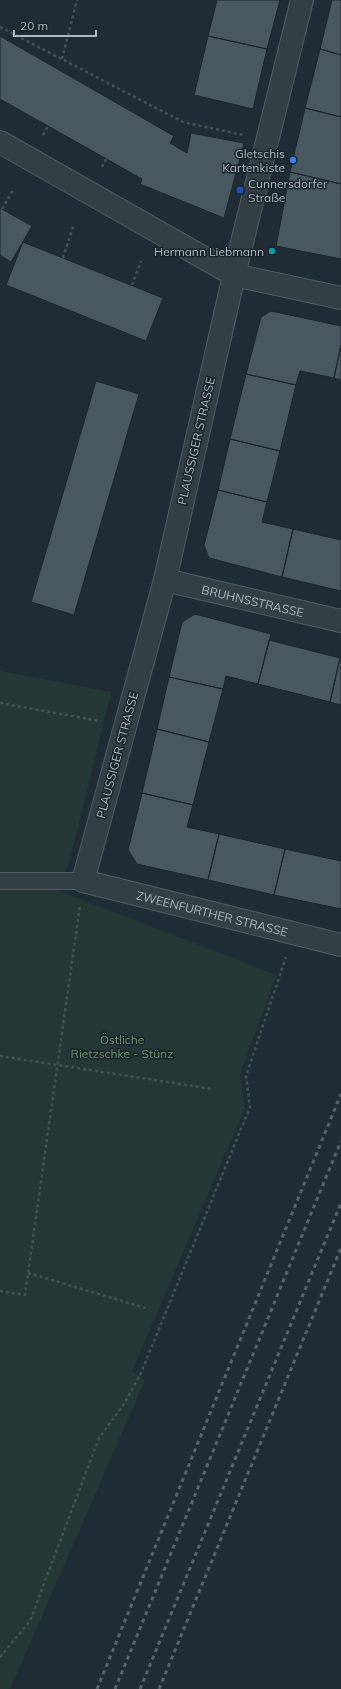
<svg xmlns="http://www.w3.org/2000/svg" width="341" height="1689" viewBox="0 0 341 1689" font-family="Mulish,sans-serif">
<style>
.green{fill:#233835}
.building{fill:#485760;stroke:#1b252c}
.lines{fill:none;stroke-linecap:round;stroke-linejoin:round}
.service-casing{stroke:#515c63;stroke-width:18}
.minor-casing{stroke:#515c63;stroke-width:24}
.tertiary-casing{stroke:#515c63;stroke-width:24}
.path{stroke:#415453;stroke-width:2.5;stroke-dasharray:3 3;stroke-linecap:butt}
.service{stroke:#333e45;stroke-width:16}
.minor{stroke:#333e45;stroke-width:22}
.tertiary{stroke:#333e45;stroke-width:22}
.rail{stroke:#55636c;stroke-width:3;stroke-dasharray:4 4;stroke-linecap:butt}
.shop-dot{fill:#3f7fe0;stroke:#19232a;stroke-width:1.5}
.transit-dot{fill:#1a4fb4;stroke:#19232a;stroke-width:1.5}
.culture-dot{fill:#0f9aa8;stroke:#19232a;stroke-width:1.5}
.labels{text-anchor:middle;dominant-baseline:central;stroke-width:3;stroke-linejoin:round;paint-order:stroke}
.poi-label{font-size:12px;fill:#adb9c2;stroke:#19232a;text-anchor:end}
.street-label{font-size:12px;fill:#adb9c2;stroke:#19232a}
.park-label{font-size:12px;fill:#6e9670;stroke:#19232a}
</style>
<rect width="100%" height="100%" fill="#202c35"/>
<path class="green" d="M0 671 111 692 71 856 59 891 277 975 240 1074 245 1108 132 1371 145 1380 10 1689H0Z"/>
<path class="building" d="M217 0H280L267 49 208 36Z
M332 0H341V55L320 49Z
M0 36 174 136 170 143 187 153 191 133 244 143 224 218 140 184 142 179 0 99Z
M208 36 267 49 253 109 194 95Z
M320 49 341 55V117L305 108Z
M305 108 341 117V184L290 172Z
M290 172 341 184V259L276 246Z
M0 208 32 226 11 262 0 255Z
M23 242 163 298 146 341 6 285Z
M271 311 341 326V345L334 378 300 371 296 385 246 374 261 317Z
M341 345V380L334 378Z
M246 374 296 385 280 451 230 439Z
M96 381 139 394 74 615 31 602Z
M230 439 280 451 267 502 218 490Z
M218 490 267 502 262 522 293 529 282 577 209 558 204 545Z
M293 529 341 540V591L282 577Z
M195 614 271 634 258 684 226 676 223 689 169 677 182 622Z
M269 640 340 658 330 702 258 684Z
M340 658H341V705L330 702Z
M169 677 223 689 209 742 157 729Z
M157 729 209 742 193 805 142 793Z
M142 793 193 805 187 827 219 834 208 880 137 864 128 850Z
M219 834 285 849 274 895 208 880Z
M285 849 341 861V909L274 895Z"/>
<g class="lines">
<defs>
<path id="service" d="M0 881H83"/>
<g id="minor">
<path id="s1" d="M302 0 234 275 165 580 83 881 341 945"/>
<path id="s2" d="M165 580 341 621"/>
</g>
<path id="tertiary" d="M0 142 234 275 341 298"/>
</defs>
<use href="#service" class="service-casing"/>
<use href="#minor" class="minor-casing"/>
<use href="#tertiary" class="tertiary-casing"/>
<path class="path" d="M0 27 183 122 243 135
M62 59 77 0
M43 135 48 126
M102 167 107 157
M2 209 13 190
M63 258 74 224
M132 285 141 261
M0 703 100 721
M0 1056 212 1089
M28 1273 149 1309
M0 1291 25 1295 80 905
M0 1657 30 1621 99 1438 124 1404 140 1375 250 1107 246 1076 286 957"/>
<use href="#service" class="service"/>
<use href="#minor" class="minor"/>
<use href="#tertiary" class="tertiary"/>
<path class="rail" d="M97 1689 341 1094
M115 1689 341 1141
M140 1689 341 1203
M159 1689 341 1248"/>
</g>
<circle class="shop-dot" cx="293" cy="160" r="4"/>
<rect class="transit-dot" x="236" y="186" width="8" height="8" rx="2"/>
<circle class="culture-dot" cx="272" cy="251" r="4"/>
<g class="labels">
<g class="poi-label">
<text x="285" y="153">Gletschis<tspan x="285" dy="14">Kartenkiste</tspan></text>
<text x="248" y="183" text-anchor="start">Cunnersdorfer<tspan x="248" dy="14">Straße</tspan></text>
<text x="264" y="251">Hermann Liebmann</text>
</g>
<g class="street-label">
<text transform="translate(196 441) rotate(-77)">PLAUSSIGER STRASSE</text>
<text stroke="none"><textPath href="#s2" startOffset="90">BRUHNSSTRASSE</textPath></text>
<text transform="translate(117 755) rotate(-75)">PLAUSSIGER STRASSE</text>
<text stroke="none"><textPath href="#s1" startOffset="1041">ZWEENFURTHER STRASSE</textPath></text>
</g>
<g class="park-label">
<text x="122" y="1039">Östliche<tspan x="122" dy="14">Rietzschke - Stünz</tspan></text>
</g>
</g>
<path d="M14 30v6h82v-6" fill="none" stroke="#adb9c2" stroke-width="2"/>
<text x="20" y="30" font-size="12" fill="#adb9c2" stroke="#19232a" stroke-width="3" paint-order="stroke">20 m</text>
</svg>
